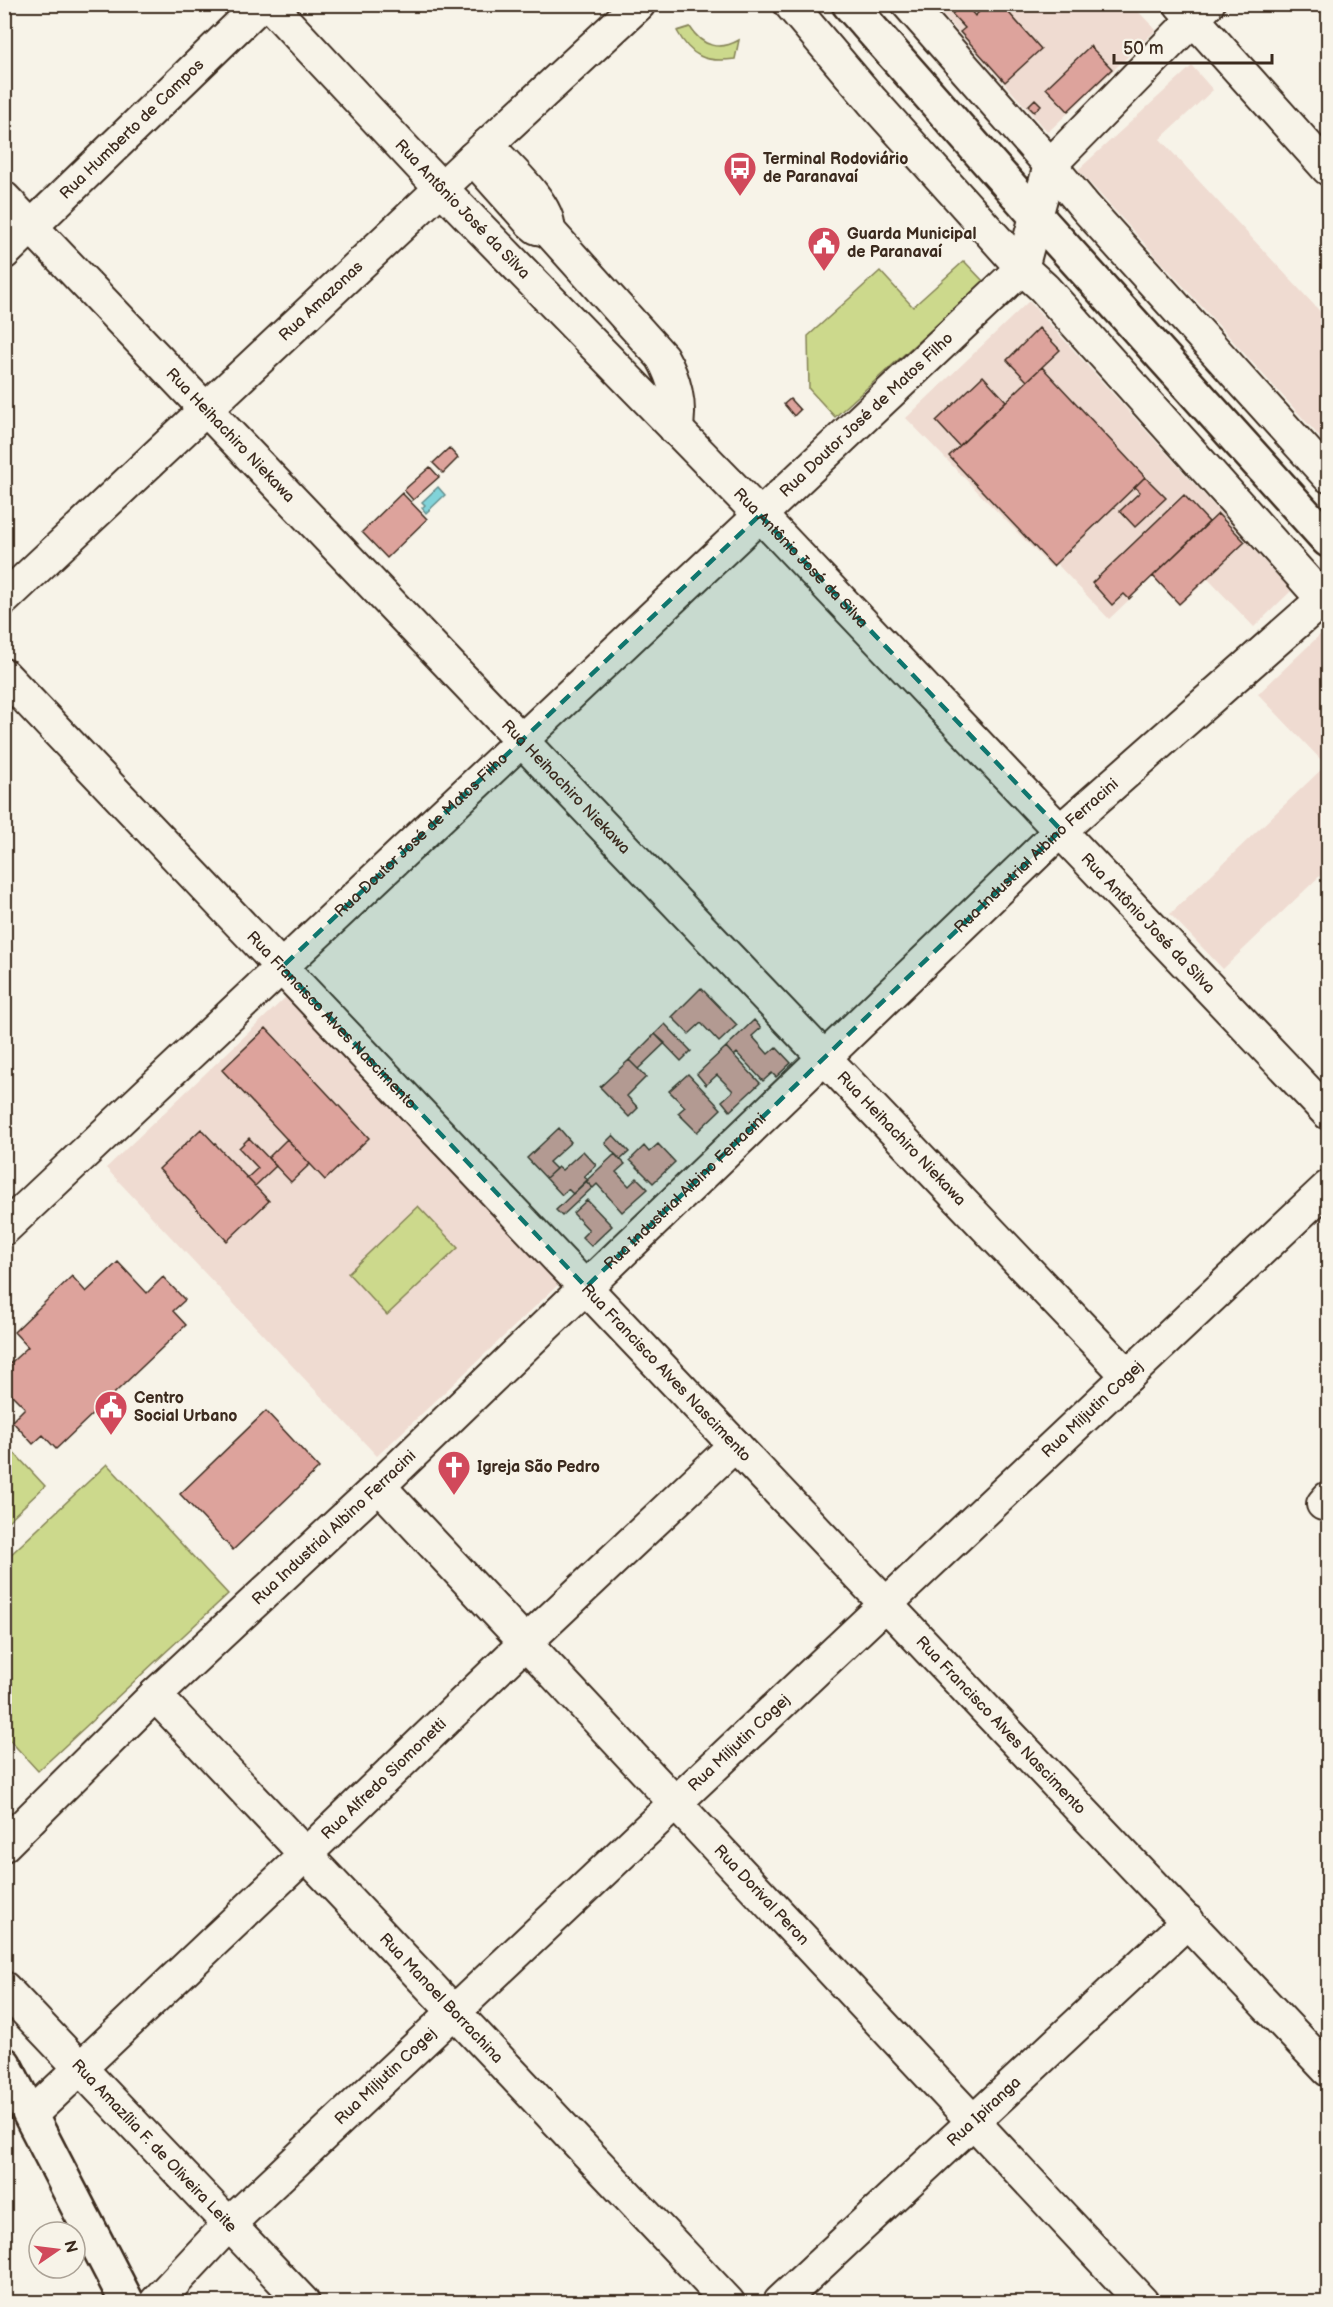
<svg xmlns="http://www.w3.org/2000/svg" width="1333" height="2307" viewBox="0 0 1333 2307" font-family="'Balsamiq Sans',sans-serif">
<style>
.built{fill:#efdbd1}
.green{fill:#ccd98c;stroke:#848255;stroke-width:1.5}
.water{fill:#81d3d9;stroke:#658f8e;stroke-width:1.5}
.building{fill:#dda39c;stroke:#3b2a1e;stroke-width:1.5}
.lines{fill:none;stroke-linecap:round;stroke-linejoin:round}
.minor-casing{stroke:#3b2a1e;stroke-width:36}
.major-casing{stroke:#3b2a1e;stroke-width:38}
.minor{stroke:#f7f3e8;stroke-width:32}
.major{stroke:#f7f3e8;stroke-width:33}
.marked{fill:#0f766e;fill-opacity:0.2;stroke:#0f766e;stroke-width:4.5;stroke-dasharray:12 8;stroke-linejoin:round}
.labels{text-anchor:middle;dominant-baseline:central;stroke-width:4.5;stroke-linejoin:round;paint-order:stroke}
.street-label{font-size:16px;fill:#3b2a1e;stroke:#f7f3e8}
.poi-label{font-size:16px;font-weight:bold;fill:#3b2a1e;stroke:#f7f3e8;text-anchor:start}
</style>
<rect width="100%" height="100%" fill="#f7f3e8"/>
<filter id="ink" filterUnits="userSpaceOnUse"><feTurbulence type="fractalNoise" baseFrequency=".0167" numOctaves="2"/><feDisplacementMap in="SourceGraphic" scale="12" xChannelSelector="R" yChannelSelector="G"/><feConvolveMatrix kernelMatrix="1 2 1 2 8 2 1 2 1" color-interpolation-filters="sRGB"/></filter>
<g filter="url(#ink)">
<path class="built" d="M934 5H1132L1156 30 1048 132Z
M1192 66 1213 90 1160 139 1328 320V446L1078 170Z
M1029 301 1291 591 1254 627 1208 579 1181 604 1155 575 1109 619 1056 563 1051 567 906 418Z
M1325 630 1328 634V868L1223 969 1170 914 1326 765 1258 694Z
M287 996 559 1284 377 1456 106 1168Z"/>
<path class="green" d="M690 27C702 47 720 51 739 40L735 59C706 63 691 57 677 31Z
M964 261 984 282 835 417 809 389 808 336 880 271 913 307Z
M418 1206 458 1248 387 1315 348 1273Z
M5 1443 45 1486 5 1524Z
M107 1464 228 1594 38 1771 5 1735V1560Z"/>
<path class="water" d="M438 487 445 495 426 513 422 508 425 505 422 502Z"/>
<path class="building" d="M963 4H965L975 16 987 4H1001L1041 49 1005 82 960 32 965 28 952 14Z
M1090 46 1112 69 1068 111 1046 88Z
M1035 99 1041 105 1034 112 1028 106Z
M1039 328 1060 350 1027 381 1007 360Z
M1042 367 1145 477 1053 566 949 456Z
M983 376 1006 401 959 446 936 421Z
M790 399 800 410 794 416 784 404Z
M449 448 458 458 443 473 433 463Z
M430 467 439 477 413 500 404 490Z
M1145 477 1166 498 1135 527 1120 511 1140 492 1135 487Z
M402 493 427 519 387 558 362 532Z
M1184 495 1209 522 1129 599 1124 594 1112 605 1092 583Z
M1218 514 1245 542 1179 604 1153 576Z
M701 988 737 1025 719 1042 701 1023 689 1034 672 1017Z
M754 1020 761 1028 752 1036 768 1054 776 1047 791 1063 776 1077 772 1073 763 1081 737 1053 734 1056 726 1047Z
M665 1024 691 1051 681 1061 655 1034Z
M266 1028 369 1138 325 1180 222 1070Z
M655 1034 665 1043 638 1069 629 1060Z
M726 1047 760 1083 730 1111 722 1101 733 1091 717 1075 706 1085 697 1074Z
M629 1060 646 1077 627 1096 638 1108 629 1117 600 1087Z
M688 1074 721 1109 697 1132 678 1113 685 1107 669 1091Z
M559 1128 571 1142 549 1162 556 1169 546 1178 527 1158Z
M201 1129 269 1201 227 1241 159 1169Z
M613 1135 629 1152 620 1160 605 1143Z
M249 1138 276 1166 255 1186 247 1178 258 1168 239 1148Z
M287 1139 310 1164 291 1182 268 1158Z
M658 1144 675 1162 653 1183 630 1160 644 1146 649 1152Z
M583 1151 596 1165 584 1177 588 1180 573 1194 568 1189 562 1195 546 1178 558 1167 562 1170Z
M615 1154 625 1164 616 1172 629 1186 637 1178 648 1189 622 1212 597 1184 593 1188 586 1181Z
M586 1181 592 1188 562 1216 556 1210Z
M587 1200 612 1226 591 1246 582 1237 589 1230 573 1213Z
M118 1262 147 1293 163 1277 185 1300 173 1311 186 1325 56 1449 43 1435 33 1444 12 1421 25 1408 4 1387V1369L28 1347 14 1332 72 1276 86 1292Z
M266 1411 319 1468 233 1550 180 1494Z"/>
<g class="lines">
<defs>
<g id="minor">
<path id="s1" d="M269 4 441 188 760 515 1328 1113"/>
<path d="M790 4 872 101 1022 268 1044 288 1328 605"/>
<path d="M908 4 1050 165 1086 208 1328 476"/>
<path d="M1180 4 1328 169"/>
<path d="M473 158 531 223 537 228 548 230C553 207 502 162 487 145"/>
<path id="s2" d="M4 198 1128 1376"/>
<path d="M548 230 662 357C674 378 682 405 676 430"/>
<path id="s3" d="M4 253 261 4"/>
<path id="s4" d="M4 599 487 145 639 4"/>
<path id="s5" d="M4 675 1328 2070"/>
<path id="s6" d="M4 1229 1022 268 1050 165 1208 4"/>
<path id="s7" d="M379 1486 1142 2302"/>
<path d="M1323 1504 1328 1498"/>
<path id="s8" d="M155 1695 728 2302"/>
<path id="s9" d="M4 1845 155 1695 379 1486 1061 830 1323 599"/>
<path id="s10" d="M4 1988 303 2302"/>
<path id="s11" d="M32 2114 305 1855 525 1643 735 1445"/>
<path id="s12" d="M156 2302 228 2225 1328 1187"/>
<path id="s13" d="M780 2302 1188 1921"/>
</g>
<path id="major" d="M849 4 1037 217 1328 540
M4 2064 127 2302"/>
</defs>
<use href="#minor" class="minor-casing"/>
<use href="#major" class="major-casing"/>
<use href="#minor" class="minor"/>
<use href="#major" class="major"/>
</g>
</g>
<path class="marked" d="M760 515 1061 830 586 1287 282 967Z"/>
<defs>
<symbol id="bus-pin" viewBox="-11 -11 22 30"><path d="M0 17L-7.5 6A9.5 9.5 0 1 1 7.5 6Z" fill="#d1495b" stroke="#f7f3e8"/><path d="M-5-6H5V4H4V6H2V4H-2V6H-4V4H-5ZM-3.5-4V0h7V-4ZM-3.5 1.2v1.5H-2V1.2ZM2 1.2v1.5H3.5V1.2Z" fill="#fff"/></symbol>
<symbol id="civic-pin" viewBox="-11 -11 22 30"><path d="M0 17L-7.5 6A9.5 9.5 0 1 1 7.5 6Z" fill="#d1495b" stroke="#f7f3e8"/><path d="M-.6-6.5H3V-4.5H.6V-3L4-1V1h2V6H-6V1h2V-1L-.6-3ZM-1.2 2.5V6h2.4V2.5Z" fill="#fff"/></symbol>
<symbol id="church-pin" viewBox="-11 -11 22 30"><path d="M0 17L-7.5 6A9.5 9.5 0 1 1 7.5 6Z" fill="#d1495b" stroke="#f7f3e8"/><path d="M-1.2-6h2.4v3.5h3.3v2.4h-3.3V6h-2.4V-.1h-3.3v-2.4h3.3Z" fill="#fff"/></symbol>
</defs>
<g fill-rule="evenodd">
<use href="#bus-pin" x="721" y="149" width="38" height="52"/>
<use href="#civic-pin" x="805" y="224" width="38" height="52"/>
<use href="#civic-pin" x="92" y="1388" width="38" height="52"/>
<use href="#church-pin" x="435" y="1448" width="38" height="52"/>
</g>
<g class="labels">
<g class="street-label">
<text stroke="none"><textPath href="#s3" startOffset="178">Rua Humberto de Campos</textPath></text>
<text stroke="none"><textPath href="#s1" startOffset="282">Rua Antônio José da Silva</textPath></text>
<text stroke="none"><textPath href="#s4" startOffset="435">Rua Amazonas</textPath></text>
<text stroke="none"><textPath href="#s6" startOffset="1186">Rua Doutor José de Matos Filho</textPath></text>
<text stroke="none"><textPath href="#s2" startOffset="328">Rua Heihachiro Niekawa</textPath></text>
<text stroke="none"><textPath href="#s1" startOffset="768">Rua Antônio José da Silva</textPath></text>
<text stroke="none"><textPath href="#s2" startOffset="814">Rua Heihachiro Niekawa</textPath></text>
<text stroke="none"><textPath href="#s6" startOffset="574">Rua Doutor José de Matos Filho</textPath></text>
<text stroke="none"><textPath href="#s9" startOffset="1430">Rua Industrial Albino Ferracini</textPath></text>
<text stroke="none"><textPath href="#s1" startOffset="1272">Rua Antônio José da Silva</textPath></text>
<text stroke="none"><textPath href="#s5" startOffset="476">Rua Francisco Alves Nascimento</textPath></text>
<text stroke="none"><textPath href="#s2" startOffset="1300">Rua Heihachiro Niekawa</textPath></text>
<text stroke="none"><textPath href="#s9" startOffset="944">Rua Industrial Albino Ferracini</textPath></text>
<text stroke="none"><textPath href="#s5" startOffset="962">Rua Francisco Alves Nascimento</textPath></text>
<text stroke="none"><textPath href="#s12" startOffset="1294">Rua Miljutin Cogej</textPath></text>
<text stroke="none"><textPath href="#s9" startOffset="458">Rua Industrial Albino Ferracini</textPath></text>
<text stroke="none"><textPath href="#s5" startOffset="1448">Rua Francisco Alves Nascimento</textPath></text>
<text stroke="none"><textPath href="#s12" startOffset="808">Rua Miljutin Cogej</textPath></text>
<text stroke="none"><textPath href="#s11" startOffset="486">Rua Alfredo Siomonetti</textPath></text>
<text stroke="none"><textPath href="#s7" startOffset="560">Rua Dorival Peron</textPath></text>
<text stroke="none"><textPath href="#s8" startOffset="417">Rua Manoel Borrachina</textPath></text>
<text stroke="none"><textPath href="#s12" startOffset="322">Rua Miljutin Cogej</textPath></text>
<text stroke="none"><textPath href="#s13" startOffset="279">Rua Ipiranga</textPath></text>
<text stroke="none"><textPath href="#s10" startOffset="218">Rua Amazília F. de Oliveira Leite</textPath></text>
</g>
<g class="poi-label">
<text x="763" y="159">Terminal Rodoviário<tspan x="763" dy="18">de Paranavaí</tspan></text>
<text x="847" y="234">Guarda Municipal<tspan x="847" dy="18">de Paranavaí</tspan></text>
<text x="134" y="1398">Centro<tspan x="134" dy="18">Social Urbano</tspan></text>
<text x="477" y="1467">Igreja São Pedro</text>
</g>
</g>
<rect width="1333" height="2307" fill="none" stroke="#f7f3e8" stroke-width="24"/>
<rect x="12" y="12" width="1309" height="2283" fill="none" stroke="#3b2a1e" stroke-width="2" filter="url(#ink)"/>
<g transform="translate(57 2250) rotate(76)"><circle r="28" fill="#f7f3e8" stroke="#aca397" stroke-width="1.5"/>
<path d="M0-4.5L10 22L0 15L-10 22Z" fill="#d1495b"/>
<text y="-9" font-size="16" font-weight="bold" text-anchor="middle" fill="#3b2a1e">N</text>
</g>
<path d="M1114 54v9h158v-9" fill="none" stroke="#3b2a1e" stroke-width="3"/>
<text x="1123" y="54" font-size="18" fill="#3b2a1e" stroke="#f7f3e8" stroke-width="4.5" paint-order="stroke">50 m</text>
</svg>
